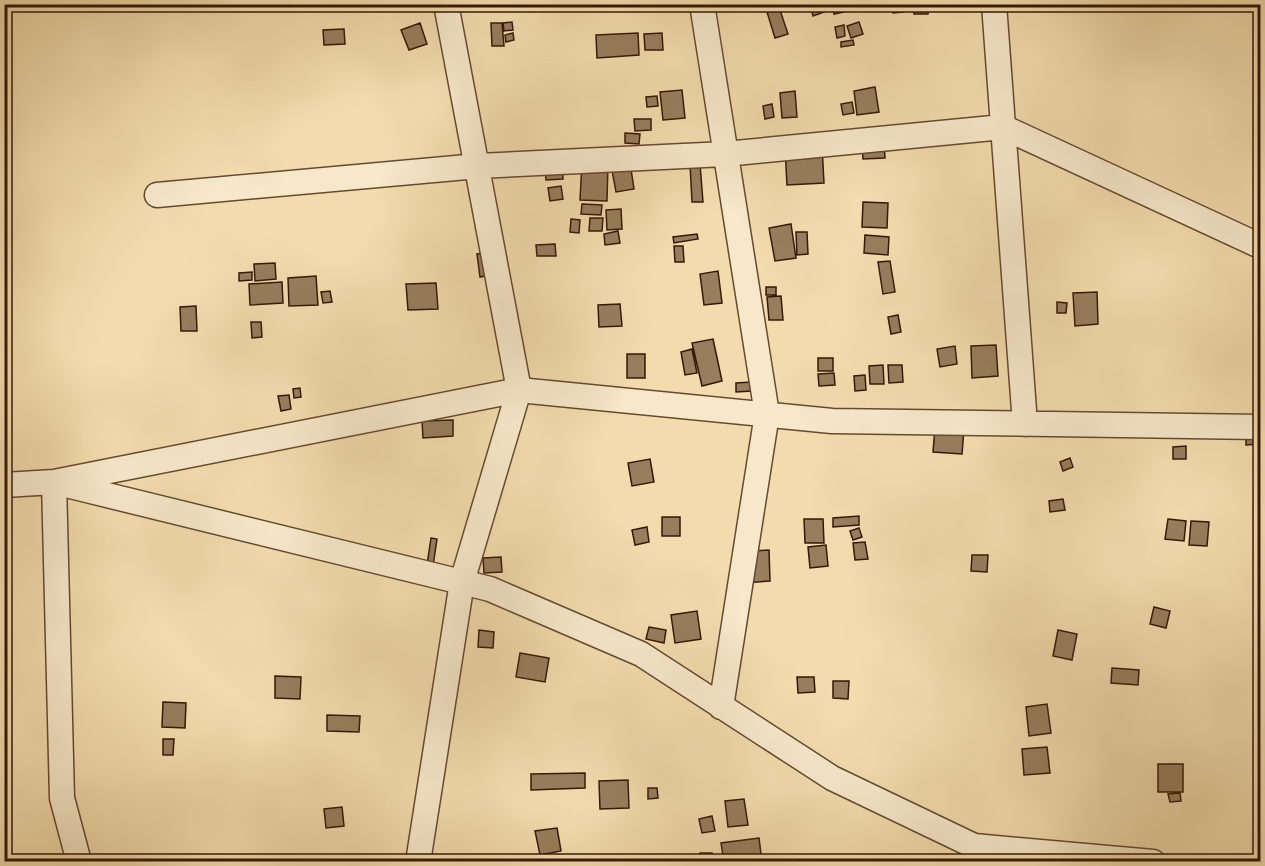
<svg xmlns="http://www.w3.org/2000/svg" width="1265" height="866" viewBox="0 0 1265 866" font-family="'Libre Caslon Text',serif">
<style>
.building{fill:#977e5d;stroke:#351907;stroke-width:1.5}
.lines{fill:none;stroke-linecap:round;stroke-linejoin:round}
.minor-casing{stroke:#644a30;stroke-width:27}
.minor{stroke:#f7e8ca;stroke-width:24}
</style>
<rect width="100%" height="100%" fill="#f2dcad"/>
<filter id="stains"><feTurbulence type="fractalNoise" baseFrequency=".00333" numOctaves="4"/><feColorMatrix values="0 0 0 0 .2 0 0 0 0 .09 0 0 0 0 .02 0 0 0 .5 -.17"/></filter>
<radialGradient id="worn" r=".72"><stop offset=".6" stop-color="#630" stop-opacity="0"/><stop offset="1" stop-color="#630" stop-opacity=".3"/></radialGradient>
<path class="building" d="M810 4H822L824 12 813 16Z
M832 4H848L849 11 834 14Z
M892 4H902L903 12 893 13Z
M914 4H928V14H914Z
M779 7 788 34 775 38 767 12Z
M512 22 513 30 504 31 503 23Z
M859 22 863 34 851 38 847 26Z
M420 23 427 44 409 50 401 30Z
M491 23H502L504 46H492Z
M844 25 845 36 837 38 835 27Z
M344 29 345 44 324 45 323 30Z
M513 33 514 40 506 42 505 35Z
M638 33 639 55 597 58 596 35Z
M662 33 663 50H645L644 34Z
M853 40 854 45 841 47V42Z
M875 87 879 112 857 115 854 91Z
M682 90 685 118 663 120 660 92Z
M795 91 797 117 782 118 780 93Z
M657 96 658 106 647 107 646 97Z
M852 102 854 113 843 115 841 104Z
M772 104 774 117 765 119 763 106Z
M634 119H651V130L635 131Z
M625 133 640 134 639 144 625 143Z
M884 144 885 158 863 159 862 145Z
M822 146 824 183 787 185 785 148Z
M629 156 634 189 616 192 610 159Z
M582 162 608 163 607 201 580 200Z
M562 163 563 179 546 180 545 164Z
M690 164H700L703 202H692Z
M561 186 563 199 550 201 548 188Z
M863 202 888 203 887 228 862 227Z
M582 204 602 205 601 215 581 214Z
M621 209 622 229 607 230 606 210Z
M590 218H603L602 231H589Z
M571 219 580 220 579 233 570 232Z
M791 224 796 258 775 261 769 228Z
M618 231 620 243 605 245 604 234Z
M796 232H807L808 254 797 255Z
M697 234 698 239 674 243 673 237Z
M865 235 889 237 888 255 864 253Z
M555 244 556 256H537L536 245Z
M674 246H683L684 262H675Z
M499 251 502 273 480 277 477 254Z
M890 261 895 292 883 294 878 262Z
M275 263 276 279 255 281 254 264Z
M718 271 722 303 704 305 700 274Z
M252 272V280L239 281V273Z
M316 276 318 305 289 306 288 278Z
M282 282 283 303 250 305 249 284Z
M436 283 438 309 408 310 406 284Z
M766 287H776V295H766Z
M330 291 332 302 323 303 321 292Z
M1097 292 1098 324 1075 326 1073 293Z
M781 296 783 320H769L767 297Z
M1057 302 1067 303 1066 313H1057Z
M620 304 622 326 599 327 598 305Z
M196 306 197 331H181L180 307Z
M898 315 901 332 891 334 888 317Z
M251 322H261L262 337 252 338Z
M713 339 722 381 702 386 692 343Z
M996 345 998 376 972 378 971 346Z
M955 346 957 364 940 367 937 349Z
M692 349 697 373 685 375 681 352Z
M627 354H645V378H627Z
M818 358H833V371H818Z
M883 365 884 384H870L869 366Z
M888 365H902L903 382 889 383Z
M834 373 835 385 819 386 818 374Z
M865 375 866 390 855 391 854 376Z
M752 382V391L736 392V383Z
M300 388 301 397 294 398 293 389Z
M289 395 291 409 281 411 278 396Z
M453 420V436L423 438 422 421Z
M935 427 964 429 962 454 933 452Z
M1260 432V444L1246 445V433Z
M1186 446V459H1173V447Z
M1070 458 1073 467 1063 471 1060 462Z
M650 459 654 482 632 486 628 463Z
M1063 499 1065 510 1050 512 1049 501Z
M859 516V525L833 527V518Z
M662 517H680V536H662Z
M804 519H823L824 543H805Z
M1168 519 1186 521 1184 541 1165 539Z
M1191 521 1209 522 1207 546 1189 545Z
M647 527 649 542 635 545 632 530Z
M859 528 862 537 853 540 850 531Z
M431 538 437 539 433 566 427 565Z
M865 542 868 559 855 560 853 543Z
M826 545 828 566 810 568 808 547Z
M769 550 770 581 743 583 741 552Z
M972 555H988L987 572 971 571Z
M501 557 502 572 484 573 483 558Z
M1154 607 1170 611 1166 628 1150 624Z
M697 611 701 639 675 643 671 615Z
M649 627 666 630 664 643 646 639Z
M479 630 494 632 493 648 478 647Z
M1058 630 1077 634 1072 660 1053 656Z
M520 653 549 658 545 682 516 677Z
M1112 668 1139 670 1138 685 1111 683Z
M275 676 301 677 300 699 275 698Z
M797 677H814L815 692 798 693Z
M833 681H849L848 699 833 698Z
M163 702 186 703 185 728 162 727Z
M1047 704 1051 733 1029 736 1026 707Z
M327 715 360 716 359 732 327 731Z
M163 739H174L173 755H163Z
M1047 747 1050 773 1024 775 1022 749Z
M1158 764H1183V792H1158Z
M585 773V788L531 790V774Z
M628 780 629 808 600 809 599 781Z
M648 788H657L658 798 648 799Z
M1180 793 1181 801 1170 802 1168 794Z
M744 799 748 825 728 827 725 801Z
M342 807 344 826 326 828 324 809Z
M712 816 715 831 702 833 699 819Z
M557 828 561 851 540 855 535 831Z
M759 838 762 862H724L721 843Z
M700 853H712V862H700Z"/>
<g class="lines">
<defs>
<path id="minor" d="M702 4 767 414 721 707
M994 4 1025 424
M157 195 478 166 725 154 1003 127 1260 246
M4 485 54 482 519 390 832 421 1260 427
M79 862 62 798 54 482 490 589 641 654 832 778 974 846 1153 862
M418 862 462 582 519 390 446 4"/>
</defs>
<use href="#minor" class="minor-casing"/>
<use href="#minor" class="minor"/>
</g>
<rect width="1265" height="866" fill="none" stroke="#f2dcad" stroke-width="24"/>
<rect x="6" y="6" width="1253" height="854" fill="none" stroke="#351907" stroke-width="3"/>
<rect x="12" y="12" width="1241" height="842" fill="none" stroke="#351907" stroke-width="1.5"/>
<rect width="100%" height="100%" filter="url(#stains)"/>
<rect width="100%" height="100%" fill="url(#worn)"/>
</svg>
